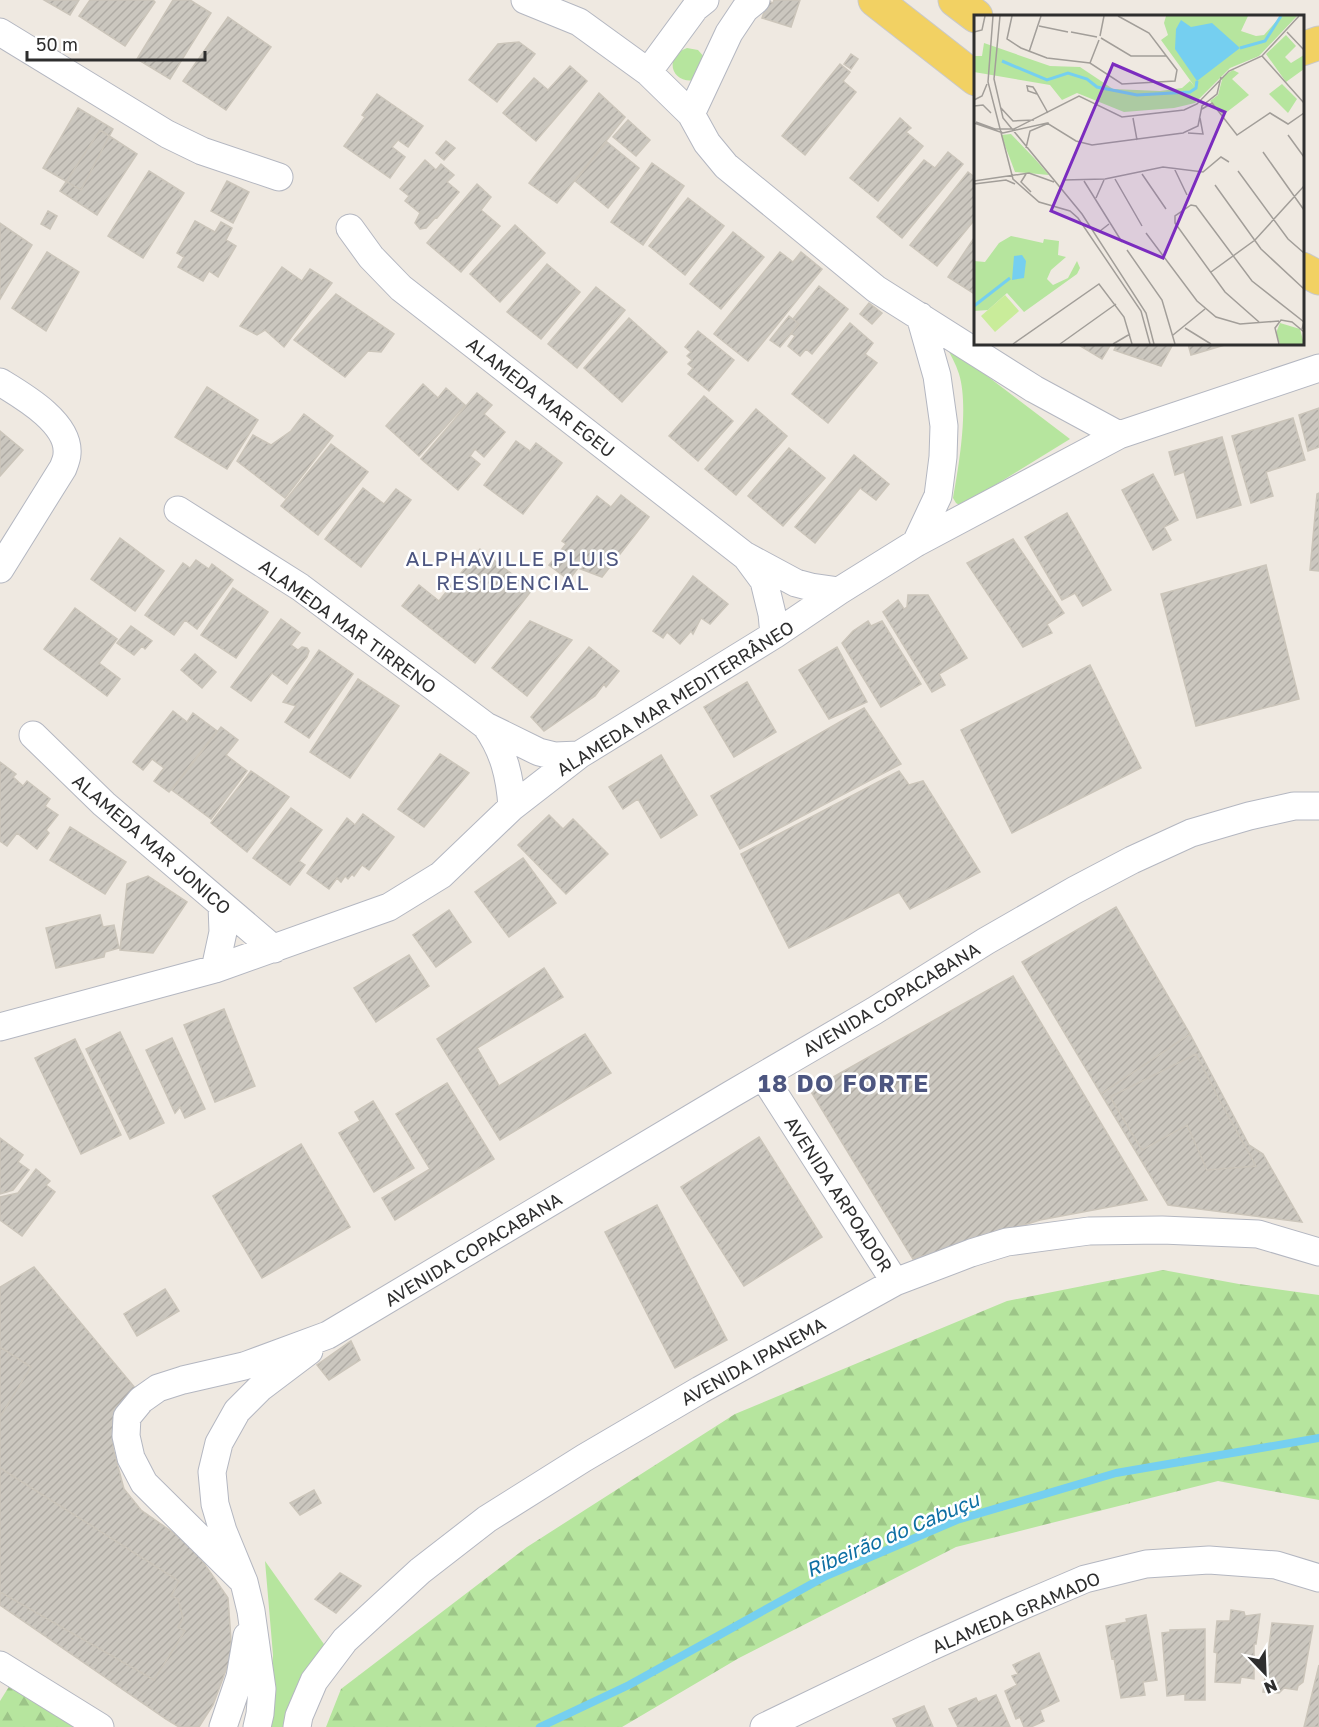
<svg xmlns="http://www.w3.org/2000/svg" width="1319" height="1727" viewBox="0 0 1319 1727" font-family="'Golos Text',sans-serif">
<style>
.green{fill:#b6e59e}
.forest{fill:url(#forest-firs)}
.lines{fill:none;stroke-linecap:round;stroke-linejoin:round}
.stream{stroke:#75cff0;stroke-width:8}
.building{fill:url(#building-hatch);stroke:#cbc5ba;stroke-width:1.5}
.minor-casing{stroke:#b4b7c1;stroke-width:29}
.major-casing{stroke:#c9c9c9;stroke-width:35}
.minor{stroke:#fff;stroke-width:27}
.major{stroke:#f2d163;stroke-width:33}
.labels{text-anchor:middle;dominant-baseline:central;stroke-width:5;stroke-linejoin:round;paint-order:stroke}
.street-label{font-size:18px;fill:#2e2e2e;stroke:#fff}
.water-label{font-size:20px;font-style:italic;fill:#0d6fa3;stroke:#fff}
.quarter-label{font-size:21px;letter-spacing:1.5px;fill:#4d5680;stroke:#fff}
.district-label{font-size:24px;font-weight:bold;letter-spacing:1.5px;fill:#4d5680;stroke:#fff}
.inset-river{fill:none;stroke:#75cff0;stroke-width:3}
.inset-road{fill:none;stroke:#a29e99;stroke-width:1.5}
.view{fill:#7b2cbf;fill-opacity:0.15;stroke:#7b2cbf;stroke-width:3}
.inset-edge{fill:none;stroke:#2e2e2e;stroke-width:3}
</style>
<defs>
<pattern id="forest-firs" width="22" height="20" patternUnits="userSpaceOnUse" patternTransform="scale(1.5)"><rect width="22" height="20" fill="#b6e59e"/><path d="M5 1l3.5 6h-7zM16 11l3.5 6h-7z" fill="#9dc588"/></pattern>
<pattern id="building-hatch" width="6" height="6" patternUnits="userSpaceOnUse" patternTransform="scale(1.5)"><rect width="6" height="6" fill="#cbc7bf"/><path d="M-1 1l2-2M0 6l6-6M5 7l2-2" fill="none" stroke="#afaba4"/></pattern>
</defs>
<rect width="100%" height="100%" fill="#efe9e1"/>
<path class="green" d="M687 48 698 50 705 58 696 80C671 85 663 56 687 48Z
M945 344 1070 439 961 506 956 503 953 498C959 465 969 406 959 374 956 364 950 354 945 344Z
M265 1561 326 1647 285 1727H264L269 1697 273 1655Z"/>
<path class="forest" d="M1163 1270 1239 1284 1319 1295V1500L1218 1481 956 1547 739 1658 622 1727H326L341 1689 527 1547 735 1414 1007 1301Z
M10 1685 83 1727H0V1701Z"/>
<g class="lines">
<path class="stream" d="M540 1727 629 1685 826 1576 957 1520 1116 1473 1319 1438"/>
</g>
<path class="building" d="M44 0H79L70 15Z
M90 0H153L155 2 125 46 79 16Z
M173 0H190L211 13 170 79 137 59Z
M774 0H800L791 27 762 18 768 1 773 3Z
M228 17 271 47 226 110 183 81Z
M519 42 535 54 497 102 469 80 498 44Z
M851 54 858 59 851 69 844 64Z
M840 64 850 72 843 81 856 92 805 155 782 136Z
M570 66 587 81 536 141 503 113 534 78 548 90Z
M599 93 625 117 557 203 529 183Z
M377 94 423 126 408 147 398 140 392 147 405 157 390 178 344 146 365 117 362 115Z
M78 108 113 129 81 190 43 168Z
M900 118 911 128 906 132 923 146 878 201 850 178Z
M628 120 650 140 636 156 613 137Z
M100 130 137 154 97 215 60 191Z
M446 141 455 148 444 160 436 153Z
M607 142 639 168 608 208 575 181Z
M948 152 963 164 902 238 877 217 924 160 935 168Z
M425 160 436 170 441 164 454 175 447 182 459 192 437 218 436 217 426 228 420 229 415 223 420 213 405 201 409 196 400 189Z
M652 163 684 186 643 245 611 222Z
M149 171 184 193 143 258 108 236Z
M968 172 976 178V218L937 266 910 245Z
M227 181 249 192 233 223 211 211Z
M477 184 491 197 481 210 500 226 461 272 427 243Z
M688 198 724 226 685 275 649 246Z
M48 211 57 216 50 229 41 224Z
M195 221 215 232 221 222 232 228 226 240 236 246 218 277 209 271 203 281 178 267 184 257 177 253Z
M0 223 32 245 0 299Z
M515 225 545 253 500 302 470 274Z
M733 232 764 257 721 309 690 284Z
M976 235V295L948 277Z
M47 252 79 272 46 331 12 308Z
M780 252 793 262 801 252 822 269 748 361 714 334Z
M547 264 580 292 541 339 507 312Z
M282 267 302 281 310 269 332 283 284 347 265 330 257 335 240 326Z
M819 286 848 309 812 354 806 349 800 356 788 346 795 336 791 333 799 324 793 319Z
M596 287 625 310 577 368 548 344Z
M336 294 394 334 381 352 368 351 345 377 294 340Z
M869 303 882 313 872 324 860 314Z
M789 316 799 324 780 347 770 340Z
M629 318 667 352 622 402 584 368Z
M850 323 873 343 865 354 877 363 828 423 792 394Z
M698 331 734 360 709 391 688 374 693 368 688 364 692 360 687 356 691 352 685 347Z
M1077 344H1111L1102 359Z
M1117 344H1173L1161 366 1114 350Z
M1188 344H1228L1191 355Z
M423 384 438 398 446 388 465 405 419 456 386 426Z
M207 387 258 420 227 469 175 437Z
M477 393 492 405 484 414 505 432 484 457 475 449 470 456 480 464 458 490 421 459Z
M704 396 733 421 698 461 669 436Z
M1319 408V447L1308 451 1299 415Z
M756 409 787 436 736 495 705 469Z
M304 414 333 436 285 498 237 461 253 435 271 445 291 431Z
M1293 418 1305 460 1266 472 1273 496 1251 503 1232 436Z
M0 431 23 450 0 476Z
M1222 437 1241 505 1197 518 1184 472 1175 475 1169 452Z
M516 441 530 451 536 443 562 463 523 514 484 485Z
M331 444 368 472 318 535 281 506Z
M789 448 825 478 783 526 748 496Z
M854 455 889 484 876 500 860 488 815 543 795 527Z
M1153 474 1178 520 1164 527 1171 540 1153 550 1122 490Z
M363 488 384 504 396 489 411 500 361 567 325 539Z
M1319 493V571L1310 570 1317 494Z
M621 495 649 517 602 577 578 568 569 580 549 565 566 544 562 541 597 496 611 507Z
M1067 513 1111 590 1083 606 1075 593 1062 600 1025 537Z
M120 538 164 571 135 611 91 579Z
M1013 539 1064 613 1047 624 1052 633 1023 647 967 563Z
M480 549 532 590 475 663 402 606 419 585 439 601Z
M196 560 209 569 212 564 233 580 197 629 185 620 174 635 145 615 183 563 190 568Z
M1266 565 1299 699 1196 726 1161 594Z
M693 576 728 604 710 624 701 618 693 634 691 631 680 644 667 632 663 638 653 631Z
M233 588 268 612 236 658 201 635Z
M908 595H928L967 658 939 674 945 685 932 692 883 612 898 600 904 609 907 607Z
M75 608 117 639 99 663 120 679 107 696 44 649Z
M281 619 300 633 291 645 298 650 302 647 307 648 309 651 307 657 287 684 272 673 251 701 231 687Z
M530 621 572 640 527 696 492 668Z
M868 621 871 626 882 621 921 684 881 707 842 643 853 631Z
M131 626 152 641 145 649 142 646 134 655 117 643Z
M589 647 619 671 606 687 604 684 595 696 544 731 531 717Z
M837 647 867 702 829 719 799 670Z
M319 650 353 674 309 738 285 722 296 706 283 702Z
M195 654 216 672 202 688 181 670Z
M1090 665 1141 768 1012 833 961 730Z
M358 679 399 706 350 778 310 752Z
M747 682 776 732 734 757 704 707Z
M864 708 901 764 740 849 711 796Z
M173 711 187 722 193 713 217 731 169 792 154 781 164 768 152 759 143 770 133 762Z
M221 727 238 740 226 755 247 771 211 819 172 790Z
M440 754 469 773 424 827 398 809Z
M661 755 697 815 661 838 638 799 623 809 609 787Z
M0 762 16 774 13 777 23 786 27 781 50 799 45 806 58 815 46 830 49 833 37 849 17 833 7 846 0 841Z
M251 771 289 797 247 852 211 823Z
M899 771 909 785 923 781 980 872 910 909 899 892 789 948 741 854Z
M291 808 322 830 299 861 305 865 290 885 253 858Z
M363 814 394 837 369 870 362 865 354 876 352 874 348 879 345 876 341 882 337 878 329 889 307 873 347 818 355 825Z
M549 815 563 829 573 819 608 854 566 894 518 845Z
M70 827 126 862 105 894 50 860Z
M523 858 556 903 509 937 475 892Z
M148 876 187 902 153 953 120 950 127 884Z
M1116 907 1190 1034 1101 1094 1022 962Z
M449 910 471 942 436 967 413 935Z
M100 915 103 927 114 925 119 948 105 952 104 957 56 968 46 928Z
M409 955 429 986 376 1022 354 988Z
M544 968 563 997 477 1048 499 1086 585 1034 611 1073 500 1140 437 1039Z
M1013 976 1147 1200 1040 1220 913 1259 810 1090Z
M224 1009 255 1086 215 1102 184 1025Z
M120 1032 164 1123 130 1139 86 1049Z
M1190 1034 1249 1145 1263 1154 1302 1222 1168 1205 1101 1094Z
M172 1038 205 1109 185 1118 180 1107 175 1113 146 1050Z
M75 1039 121 1135 81 1154 35 1058Z
M1196 1054 1221 1103 1256 1166 1207 1170 1187 1125 1142 1150 1110 1097Z
M447 1083 494 1159 395 1220 382 1198 430 1169 396 1114Z
M373 1101 414 1168 374 1192 339 1133 360 1121 355 1112Z
M759 1137 822 1237 744 1286 681 1187Z
M0 1138 23 1155 18 1162 29 1170 13 1190 0 1194Z
M301 1144 350 1227 262 1278 213 1196Z
M36 1169 50 1181 46 1185 55 1192 22 1236 0 1220V1197L18 1193Z
M657 1205 727 1340 675 1368 605 1232Z
M34 1267 136 1389 114 1430 113 1448 124 1489 141 1510 192 1546 228 1598 232 1654 213 1705 199 1727H179L166 1719 0 1605V1287Z
M165 1289 179 1311 137 1336 124 1314Z
M351 1341 360 1360 329 1380 317 1365Z
M0 1347 31 1367 0 1417Z
M0 1468 179 1581 171 1596 178 1599 183 1618 178 1627 185 1631 154 1680 0 1592Z
M314 1490 321 1503 300 1515 290 1503Z
M340 1573 361 1586 336 1613 315 1599Z
M1231 1610 1244 1612 1245 1616 1260 1614 1256 1644H1254V1679L1241 1677 1240 1683 1215 1682 1217 1653 1214 1652 1217 1621H1230Z
M1146 1615 1157 1680 1143 1682 1145 1695 1121 1698 1114 1658 1112 1659 1106 1626 1127 1622 1126 1619Z
M1272 1623 1313 1626 1303 1682 1298 1686 1297 1690 1284 1688 1279 1693 1263 1692Z
M1205 1629V1700H1185V1694L1167 1696 1162 1633 1170 1632V1630Z
M1039 1653 1059 1701 1040 1710 1044 1721 1031 1727H1024L1020 1717 1016 1719 1005 1691 1017 1685 1012 1676 1018 1674 1013 1665Z
M1319 1665V1727H1304Z
M996 1695 1010 1727H958L949 1709 976 1698 978 1702Z
M924 1706 933 1727H897L893 1719Z"/>
<g class="lines">
<defs>
<path id="minor" d="M525 0 579 22 648 72 691 114 707 143 726 166 876 289 1034 389 1119 435
M0 32 167 134 202 151 279 177
M648 72 695 8 705 0
M691 114 729 33 745 9 756 0
M350 228 371 257 401 288 744 555 796 583 811 587 839 591
M0 382C23 396 70 423 67 454 67 458 65 463 63 468L0 569
M178 510 300 587 486 726 539 752 555 756 579 755
M916 543 938 496 943 457 944 426 937 376 920 316
M747 558 764 581 772 614 774 635
M486 726C504 751 510 777 512 807
M33 735 104 804 274 949
M215 969 223 932 222 905
M0 1027 215 969 389 907 441 875 512 807 579 755 774 635 839 591 916 543 1119 435 1319 368
M763 1076 895 1282
M244 1582 144 1483 131 1458 126 1436 127 1417 141 1400 158 1388 183 1380 244 1366 328 1335 730 1095 874 1011 986 941 1075 890 1132 860 1191 833 1249 816 1294 806H1319
M0 1665 100 1727
M223 1727 240 1677 247 1636
M257 1727 260 1714 262 1689 251 1611 244 1582 223 1531 215 1504 212 1472 219 1443 237 1411 260 1388 309 1351
M297 1727 299 1716 314 1681 345 1640 420 1571 487 1519 584 1458 700 1390 895 1282 971 1253 1007 1242 1089 1231 1162 1230 1258 1234 1319 1252
M764 1727 926 1649 1010 1611 1085 1579 1146 1564 1209 1560 1276 1565 1319 1578"/>
<path id="major" d="M875 0 976 79
M955 0 976 16
M1302 49 1319 43
M1302 269 1319 278"/>
</defs>
<use href="#minor" class="minor-casing"/>
<use href="#major" class="major-casing"/>
<use href="#minor" class="minor"/>
<use href="#major" class="major"/>
</g>
<g class="labels">
<g class="street-label">
<text transform="translate(541 397) rotate(38)">ALAMEDA MAR EGEU</text>
<text transform="translate(348 626) rotate(36)">ALAMEDA MAR TIRRENO</text>
<text transform="translate(675 698) rotate(-32)">ALAMEDA MAR MEDITERRÂNEO</text>
<text transform="translate(152 844) rotate(41)">ALAMEDA MAR JONICO</text>
<text transform="translate(891 999) rotate(-31)">AVENIDA COPACABANA</text>
<text transform="translate(839 1194) rotate(57)">AVENIDA ARPOADOR</text>
<text transform="translate(473 1249) rotate(-31)">AVENIDA COPACABANA</text>
<text transform="translate(753 1361) rotate(-29)">AVENIDA IPANEMA</text>
<text transform="translate(1016 1612) rotate(-23)">ALAMEDA GRAMADO</text>
</g>
<g class="water-label">
<text transform="translate(892 1534) rotate(-23)">Ribeirão do Cabuçu</text>
</g>
<g class="quarter-label">
<text x="513" y="558">ALPHAVILLE PLUIS<tspan x="513" dy="24">RESIDENCIAL</tspan></text>
</g>
<g class="district-label">
<text x="844" y="1082">18 DO FORTE</text>
</g>
</g>
<g transform="translate(974 15)">
<rect width="330" height="330" fill="#efe9e1"/>
<path d="M312 20 322 31 311 42 317 48 330 40V54L312 67 292 39ZM37 119 61 144 75 160 41 157 27 120ZM306 308 326 314 330 329H306L302 318Z" fill="#b6e59e"/>
<path d="M192 1H274L267 16 282 21 290 20 307 1H323L285 41 256 53 221 88 200 93 150 97 103 78 88 85 76 70 0 57V41H8L10 28 76 51 106 52 139 74 186 76 208 73 216 66 221 72 187 25 194 20 190 8ZM259 55 265 58 258 64 275 80 249 100 236 86 244 80 249 61ZM308 69 323 84 314 98 295 79ZM37 221 69 228 70 224 85 226 84 240 92 242 77 255 73 264 79 270 94 263 103 246 106 253 103 259 50 297 33 278 14 295 0 296V246L11 247 25 228Z" fill="#b6e59e"/>
<path d="M31 280 45 296 21 317 7 301Z" fill="#c9ec9a"/>
<path d="M207 5 217 12 238 8 266 33 223 66 201 34 202 14ZM48 240 52 246 50 263 38 265 40 241Z" fill="#75cff0"/>
<path class="inset-river" d="M266 33 291 26 307 1M28 46 73 65 94 58 113 64 123 72 163 80 216 77 222 73 223 66M0 291 36 263"/>
<path class="inset-road" d="M19 1 14 67 39 164 65 187 96 196 104 203 167 296 176 329M26 1 20 64 29 103 108 199 172 298 180 329M38 1 33 24 47 33 73 43 116 48 148 69 201 66 203 55 175 18 144 1M65 11 94 17M0 17 8 15 11 1M97 17 123 22M313 17 330 35M126 21 130 1M127 23 157 41H192M55 37 67 1M288 41 330 88M116 48 125 25M63 79 54 76 53 71 59 72 61 75 74 98M0 85 8 81 13 69M0 91 9 90 17 98M27 93 39 106 60 105M228 94 238 88 263 120 296 98 314 109 330 98M159 103 163 125M2 107 21 114H40L105 81 148 102 210 95 223 89 255 56 288 41 325 1M0 108 29 118 73 108 102 126 118 130 209 118 224 111 228 91 243 79 247 62M214 118 229 119 226 103M314 120 330 142M52 133 56 116 75 108M289 137 330 195M200 153 213 180M264 156 314 224 330 238M52 159 47 167 57 177M168 159 192 194M141 164 168 211M89 165 131 164 189 152 229 157 247 142 255 147M0 166 55 158 80 167M110 166 148 227M0 169 32 165 41 169M241 170 287 234 330 274M122 183 130 165M118 215 126 216 135 209M172 218 223 286 242 302 266 309 305 306M153 235 188 285 201 329M237 257 281 225 330 171M285 307 251 277 201 208V201L217 190 222 191 278 266 330 307 328 314M211 313 237 329M199 320 231 294M39 329 125 269 150 302 158 329M86 329 142 289M139 329 156 319M305 329 301 313 307 305 318 307 330 317"/>
<path class="view" d="M139 49 251 97 189 243 77 196Z"/>
<rect width="330" height="330" class="inset-edge"/>
</g>
<g transform="translate(1265 1673) rotate(157)" stroke="#ffffff" stroke-width="4.5" paint-order="stroke">
<path d="M0-4.5L10 22L0 15L-10 22Z" fill="#2e2e2e"/>
<text y="-9" font-size="16" font-weight="bold" text-anchor="middle" fill="#2e2e2e">N</text>
</g>
<path d="M27 51v9h178v-9" fill="none" stroke="#2e2e2e" stroke-width="3"/>
<text x="36" y="51" font-size="18" fill="#2e2e2e" stroke="#ffffff" stroke-width="4.5" paint-order="stroke">50 m</text>
</svg>
